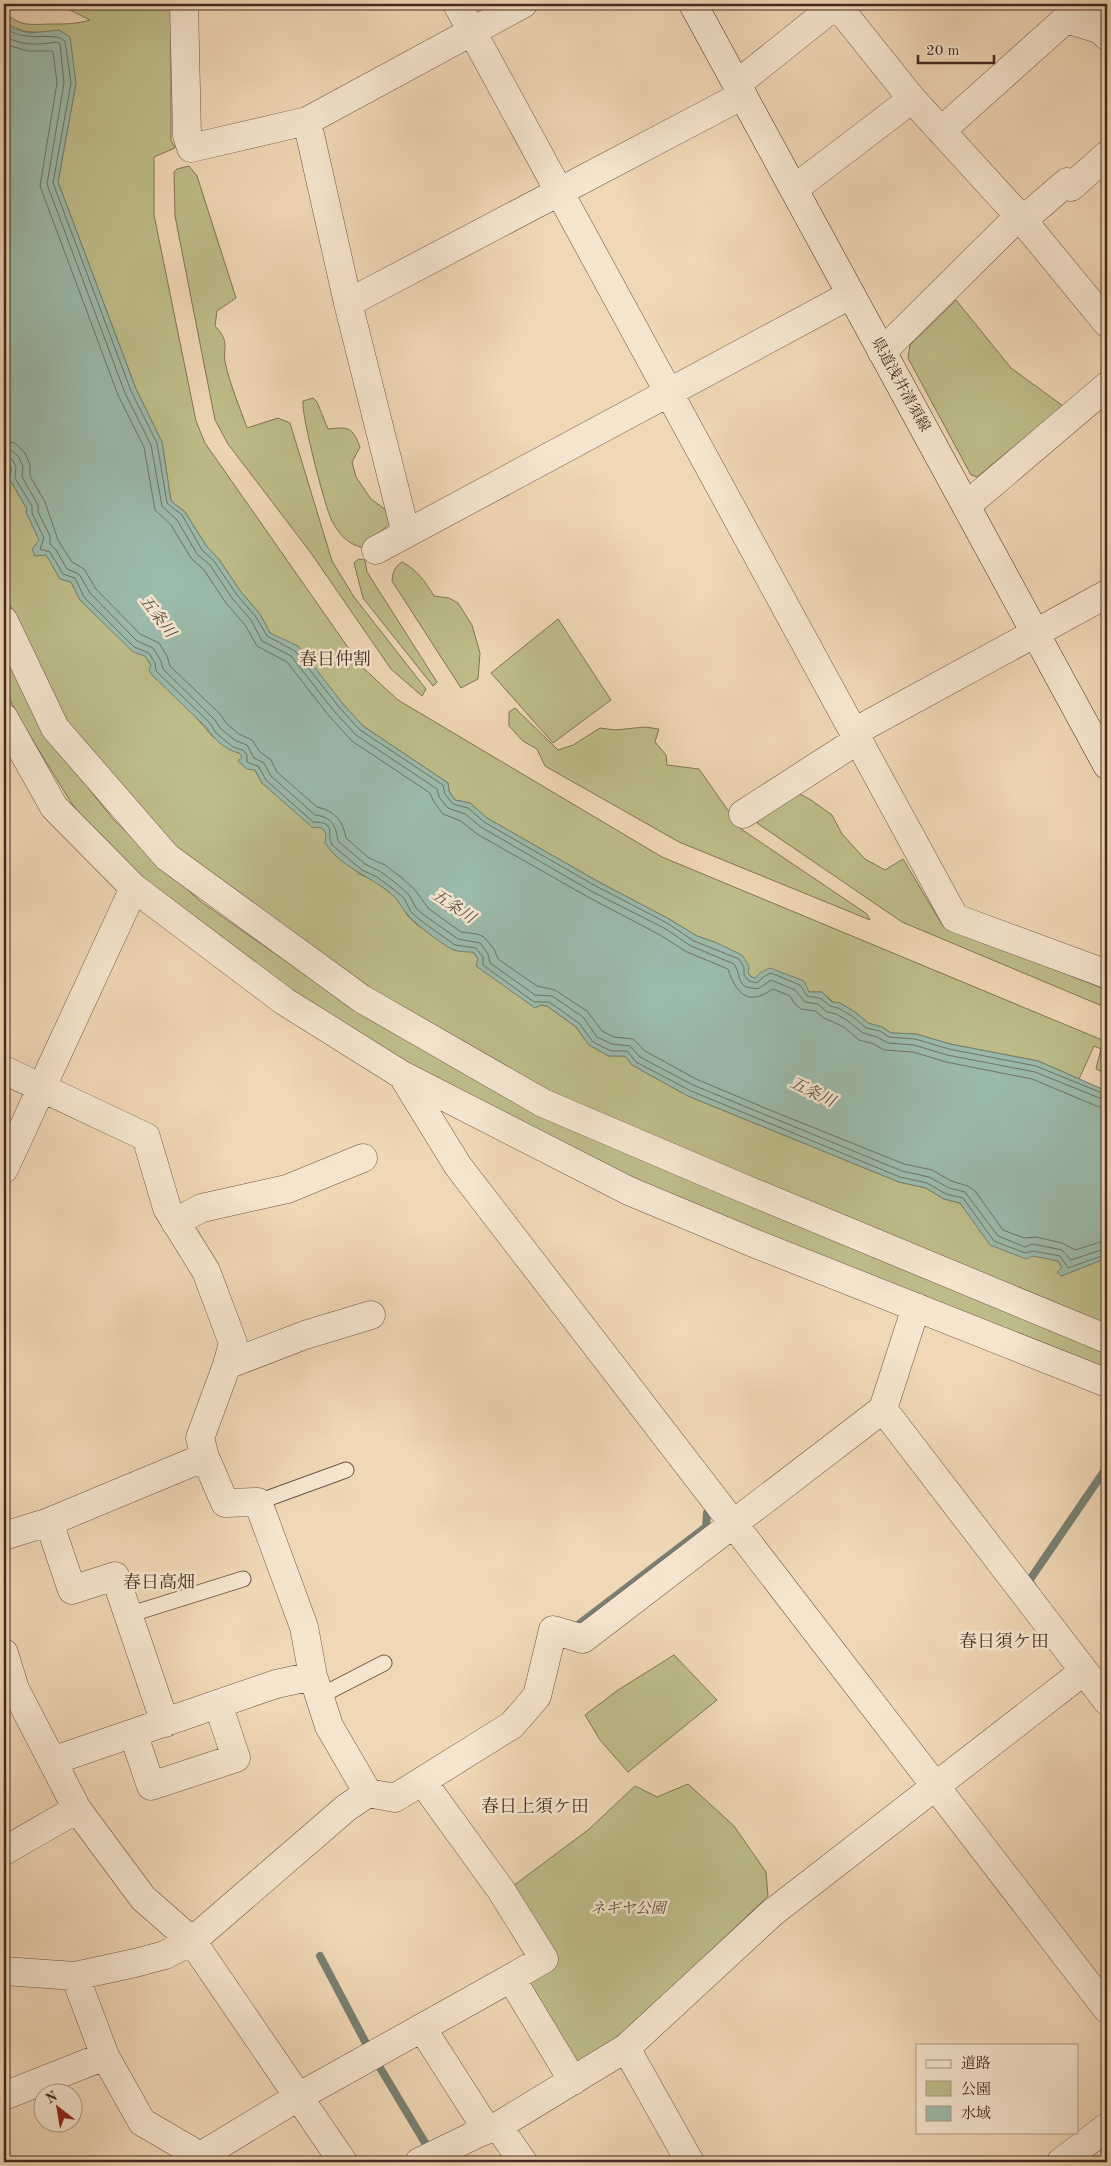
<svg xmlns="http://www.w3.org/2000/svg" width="1111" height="2166" viewBox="0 0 1111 2166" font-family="'Old Standard TT','Noto Serif JP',serif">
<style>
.green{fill:#bebd8a;stroke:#807456}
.water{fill:#9bbaaa;stroke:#788073}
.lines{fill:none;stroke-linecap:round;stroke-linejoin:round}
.shore{stroke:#6f7266;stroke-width:1}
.stream{stroke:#788073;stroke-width:8}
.service-casing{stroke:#6e5546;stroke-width:17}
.minor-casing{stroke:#6e5546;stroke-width:29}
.secondary-casing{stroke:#432a21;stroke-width:29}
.service{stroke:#f5e5cf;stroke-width:15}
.minor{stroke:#f5e5cf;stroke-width:28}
.secondary{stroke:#f5e5cf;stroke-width:28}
.labels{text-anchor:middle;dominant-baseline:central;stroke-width:5;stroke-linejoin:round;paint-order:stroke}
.street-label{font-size:15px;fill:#432a21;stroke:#f5e5cf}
.park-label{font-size:15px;font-style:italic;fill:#5c4736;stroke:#f5e5cf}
.water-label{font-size:16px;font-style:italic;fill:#594e43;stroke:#f5e5cf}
.quarter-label{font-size:18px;fill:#432a21;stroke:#f5e5cf}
</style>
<rect width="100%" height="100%" fill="#f0d7b5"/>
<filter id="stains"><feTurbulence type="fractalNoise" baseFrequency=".004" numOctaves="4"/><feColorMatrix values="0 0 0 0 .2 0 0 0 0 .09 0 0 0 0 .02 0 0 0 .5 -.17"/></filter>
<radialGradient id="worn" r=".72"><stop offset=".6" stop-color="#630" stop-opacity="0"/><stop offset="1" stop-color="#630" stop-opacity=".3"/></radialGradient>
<path class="green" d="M58 4H171V140L175 148 154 157V215L196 421 205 443 361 666 398 700 662 857 1107 1042V1074L1096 1069 1101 1049 1094 1046 1079 1079 1038 1061 950 1044 916 1034 891 1033 882 1027 868 1023 855 1012 840 1003 833 1002 822 992H809L751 977 748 972 717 943 697 936 669 919 597 881 487 818 470 803 455 800 449 791 448 783 363 726 281 639 270 633 260 614 241 592 218 558 207 547 185 512 171 501 162 442 136 389 58 182 76 83 59 30C38 34 21 34 4 21V12C22 28 31 24 52 24 66 24 77 24 90 20Z
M189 166 197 176 236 298 217 311 215 326C232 344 221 347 226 366 231 387 240 408 247 428L278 418 290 423 332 561 354 597 426 689 422 696 391 669 311 553 228 444 215 420 175 216 174 172 177 169Z
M956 300 1011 368 1063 406 977 477 971 475 908 358 910 345Z
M313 398 317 402 328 429C348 427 352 426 360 447L352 462 356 477 371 499 390 513 393 519C385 531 371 536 363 548 347 543 341 537 332 521 325 508 301 414 303 401Z
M4 458 12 469 9 478 27 509 26 512 60 579 71 582 80 600 145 656 151 665 213 737 239 753 243 757 239 761 255 770 262 783 324 829 359 874 375 881 390 893 400 902 407 915 416 924 454 950 473 952 478 959 541 1005 547 1006 576 1027 589 1045 609 1056H625L632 1065 688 1096 899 1182 926 1188 944 1199 960 1203 991 1245 1058 1261 1062 1268 1061 1276 1107 1258V1328L552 1097 367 992 152 831 108 778 67 721 4 593Z
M359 559 365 560 367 572 437 682 433 686 363 598 354 563Z
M402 562C417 570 425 581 434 596L449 598 458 603 472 625 480 653 478 679 461 688 392 581C393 572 394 567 402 562Z
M558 619 611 700 553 743 491 673Z
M4 642 46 735 113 819 200 901 354 1009 1107 1349V1373L627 1179 359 1040 118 861 72 804 21 721 4 689Z
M515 708 558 750 573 745 600 728 615 730 645 727 659 729 655 742 666 755 667 765 699 769 741 829 867 914 870 920 679 842 545 766 537 749 523 741 509 726V712Z
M798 793 811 800 832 815 842 834 865 859 885 870 903 859 943 926 1107 990V1008L902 922 757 823 760 817Z
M674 1655 717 1700 628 1772 600 1740 585 1715 618 1690Z
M688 1784 734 1826 766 1872 768 1896 623 2035 582 2061H569L527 1981 554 1965 513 1886 588 1830 635 1786 657 1797Z"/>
<path class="water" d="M4 21 14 29 30 33 59 30 70 37 76 83 58 182 136 389 162 442 171 501 185 512 207 547 218 558 241 592 260 614 270 633 298 646 343 704 363 726 448 783 449 791 455 800 470 803 487 818 597 881 669 919 697 936 717 943 742 955 749 966 748 972 751 977 755 978 760 973 770 968 804 981 809 992H822L832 1002 840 1003 855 1012 868 1023 882 1027 891 1033 916 1034 950 1044 1038 1061 1107 1091V1258L1061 1276 1057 1272 1062 1268 1058 1261 1033 1256 1026 1259 990 1245 960 1203 944 1199 926 1188 899 1182 688 1096 632 1065 625 1056H609L589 1045 576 1027 547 1006 541 1005 535 1008 476 966 478 959 473 952C467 952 460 952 454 950 445 947 414 923 408 915 401 907 398 899 389 892 368 875 339 866 325 843L326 834C323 828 320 826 313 828L262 783 255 770 247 769 238 761 242 757 239 753C225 750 214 739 206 727L152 675 149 670 151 665 145 656 133 652 80 600 71 582 60 579 46 555 35 556 32 549 39 540 26 512 27 509 9 478 12 469 4 458Z"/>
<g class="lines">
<path class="shore" d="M4 27C26 45 52 30 65 41L71 83 53 183 131 391 157 443 167 503 182 515 202 550 214 561 237 595 256 617 267 636 295 651 339 707 360 730 443 785 445 794 453 804 468 808 484 822 594 885 667 923 694 941 739 959 744 967V975L749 981 757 983 763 977 771 973 800 985 807 996 820 998 830 1006 838 1008 852 1016 866 1028 880 1031 889 1037 915 1039 949 1049 1036 1066 1107 1095
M4 35C18 46 40 45 56 42L60 44 64 83 47 184 125 393 151 445 162 506 177 520 197 554 210 565 232 598 251 620 262 641 291 656 334 711 356 735 437 789 439 797 448 808 465 814 481 827 591 891 664 928 691 946 734 964C740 972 737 981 746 987L758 989 771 980 795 990 805 1002 818 1004 827 1012 836 1014 848 1021 863 1033 877 1037 888 1043 914 1045 947 1055 1035 1072 1107 1101
M4 44 28 51H51L53 52 57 83 40 186 118 395 144 447 155 510 171 525 191 558 204 570 226 603 245 625 257 646 287 662 329 716 352 741 430 793 434 802 443 814 461 821 477 834 588 897 660 935 687 952 728 969C733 984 742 1004 762 995 766 994 769 991 773 989L790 996 795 1004 801 1009 815 1011 824 1018 844 1027 859 1040 874 1044 884 1050 913 1052 946 1062 1032 1079 1099 1107 1107 1109
M4 441 15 443 25 453 30 465V476L45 502 58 540 72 562 84 569 96 589 140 634 159 643 167 656 170 666 220 714 227 724 239 734 252 740 260 752 271 760 277 772 317 807C335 811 343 821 346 838L369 858 385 865 402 878 415 890 429 909 461 932 477 934 484 937 494 949 498 959 537 986 555 990 587 1011 602 1031 614 1037 633 1039 645 1051 696 1079 765 1108 904 1164 932 1170 951 1181 968 1186 975 1191 1003 1230 1024 1238 1036 1237 1062 1243 1075 1250 1107 1240
M4 448 11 450 19 457 23 467 22 477 38 505V512L50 536V544L56 550 67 569 79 574 90 593 137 641 153 648 161 661 163 669 214 719 221 729 236 741 247 745 254 758 264 763 271 776 315 815C332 817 336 826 338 841L365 864 381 872 397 884 409 895 416 908 424 915 458 939 480 943 488 954 490 963 535 995 552 996 583 1017 597 1037 612 1044 630 1046 640 1057 693 1085 902 1171 929 1177 949 1188 965 1192 998 1236 1025 1247 1033 1244 1062 1250 1071 1260 1107 1248
M4 455 11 458 16 466 15 478 32 506V513L44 538 40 549 50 552 63 574 75 578 84 597 134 647 149 653 155 663 156 671 210 723 216 733 233 747 243 750 247 755V762L259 767 266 780 313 822C337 822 326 833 332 845L362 870 377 877 393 889 404 898 411 912 420 920 455 945 476 948 483 957V965L534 1002H549L579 1023 593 1042 611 1051H627L636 1062 691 1091 900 1177 927 1183 946 1194 963 1198 994 1241 1025 1253 1033 1251 1060 1256 1068 1268 1107 1254"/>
<path class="stream" d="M1033 1587 1029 1581 1107 1467
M574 1628 706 1527 707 1513
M320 1956 369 2049
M376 2061 427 2146 433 2144"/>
<defs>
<path id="service" d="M258 1502 346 1470
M128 1615 243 1579
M320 1696 384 1663"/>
<path id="minor" d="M184 4 187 135 191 148 307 121 523 4
M457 4 955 918 1107 974
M836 4 912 99 1019 216 1107 323
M1107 7 1092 21 1107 36
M737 84 837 4
M307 121 348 303 406 534
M941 131 1066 19 1101 30
M794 189 912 99
M1023 220 1067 182 1071 187 1107 155
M348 303 743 95
M882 352 1019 216
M966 506 1107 386
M376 550 850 295
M4 621 55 728 167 857 362 999 543 1103 733 1184 1107 1339
M4 718 54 807 134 888 284 1001 402 1075 629 1191 756 1244 1107 1383
M854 732 1107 594
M743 814 858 740
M4 1070 146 1137 167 1208 206 1271 233 1343 227 1365
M402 1075 458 1166 1107 2009
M4 1169 134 888
M175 1222 202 1208 287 1189 363 1158
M883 1409 1107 1701
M205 1457 225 1503 258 1502 304 1627 313 1676 329 1726 368 1793
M49 1522 72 1590 115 1576 165 1723
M4 1536 49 1522 205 1457 200 1438 227 1365 305 1335 371 1315
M4 1653 15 1689 77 1809 143 1898 192 1941 343 2162
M133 1733 151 1786 236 1758 218 1704
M52 1761 276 1684 313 1676
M422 1781 501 1890 544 1959 511 1978 573 2081
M4 1851 77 1809
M4 1971 75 1976 135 1963 165 1955 192 1941 346 1808 368 1793 395 1798 512 1725 537 1696 553 1630 583 1639 883 1409 916 1307
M75 1976 105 2056 142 2122 190 2150 199 2157 202 2162
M422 2028 487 2130
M626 2048 690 2162
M4 2096 105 2056
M498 2126 626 2048 772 1913 1084 1671
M199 2157 298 2097 511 1978
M419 2162 481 2132 498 2126 523 2162
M1061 2162 1107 2127"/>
<path id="secondary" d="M693 4 1107 765"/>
</defs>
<use href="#service" class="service-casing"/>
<use href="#minor" class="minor-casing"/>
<use href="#secondary" class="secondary-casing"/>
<use href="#service" class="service"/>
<use href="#minor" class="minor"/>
<use href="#secondary" class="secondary"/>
</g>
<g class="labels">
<g class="street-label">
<text transform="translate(900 385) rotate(61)">県道浅井清須線</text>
</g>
<g class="park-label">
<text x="628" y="1909">ネギヤ公園</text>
</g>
<g class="water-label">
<text transform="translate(157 617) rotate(53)">五条川</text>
<text transform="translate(453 907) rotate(34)">五条川</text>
<text transform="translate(812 1093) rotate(26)">五条川</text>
</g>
<g class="quarter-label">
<text x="335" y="660">春日仲割</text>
<text x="159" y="1583">春日高畑</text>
<text x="1004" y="1642">春日須ケ田</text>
<text x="535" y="1807">春日上須ケ田</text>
</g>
</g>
<rect width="1111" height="2166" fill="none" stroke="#f0d7b5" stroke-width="20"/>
<rect x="5" y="5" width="1101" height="2156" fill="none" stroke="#432a21" stroke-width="2.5"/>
<rect x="10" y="10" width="1091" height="2146" fill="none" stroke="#432a21"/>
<rect x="916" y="2044" width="162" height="90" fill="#f5e5cf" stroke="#ae9a89"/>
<rect x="926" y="2060" width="25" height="8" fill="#f5e5cf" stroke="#ae9a89"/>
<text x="961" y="2068" font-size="15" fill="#432a21">道路</text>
<rect x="926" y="2081" width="25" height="15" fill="#bebd8a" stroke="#ae9a89"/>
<text x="961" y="2094" font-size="15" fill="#432a21">公園</text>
<rect x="926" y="2106" width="25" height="15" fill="#9bbaaa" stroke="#ae9a89"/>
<text x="961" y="2118" font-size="15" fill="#432a21">水域</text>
<g transform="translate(58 2108) rotate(329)"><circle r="24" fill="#f5e5cf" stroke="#ae9a89"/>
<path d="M0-4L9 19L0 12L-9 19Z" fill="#8f2418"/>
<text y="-8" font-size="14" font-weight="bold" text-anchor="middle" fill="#432a21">N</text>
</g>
<path d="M918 55v8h76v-8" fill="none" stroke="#432a21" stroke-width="2.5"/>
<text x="926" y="55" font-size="15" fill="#432a21" stroke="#f5e5cf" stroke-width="4" paint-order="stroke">20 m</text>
<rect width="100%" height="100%" filter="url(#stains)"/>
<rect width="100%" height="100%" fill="url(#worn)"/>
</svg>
